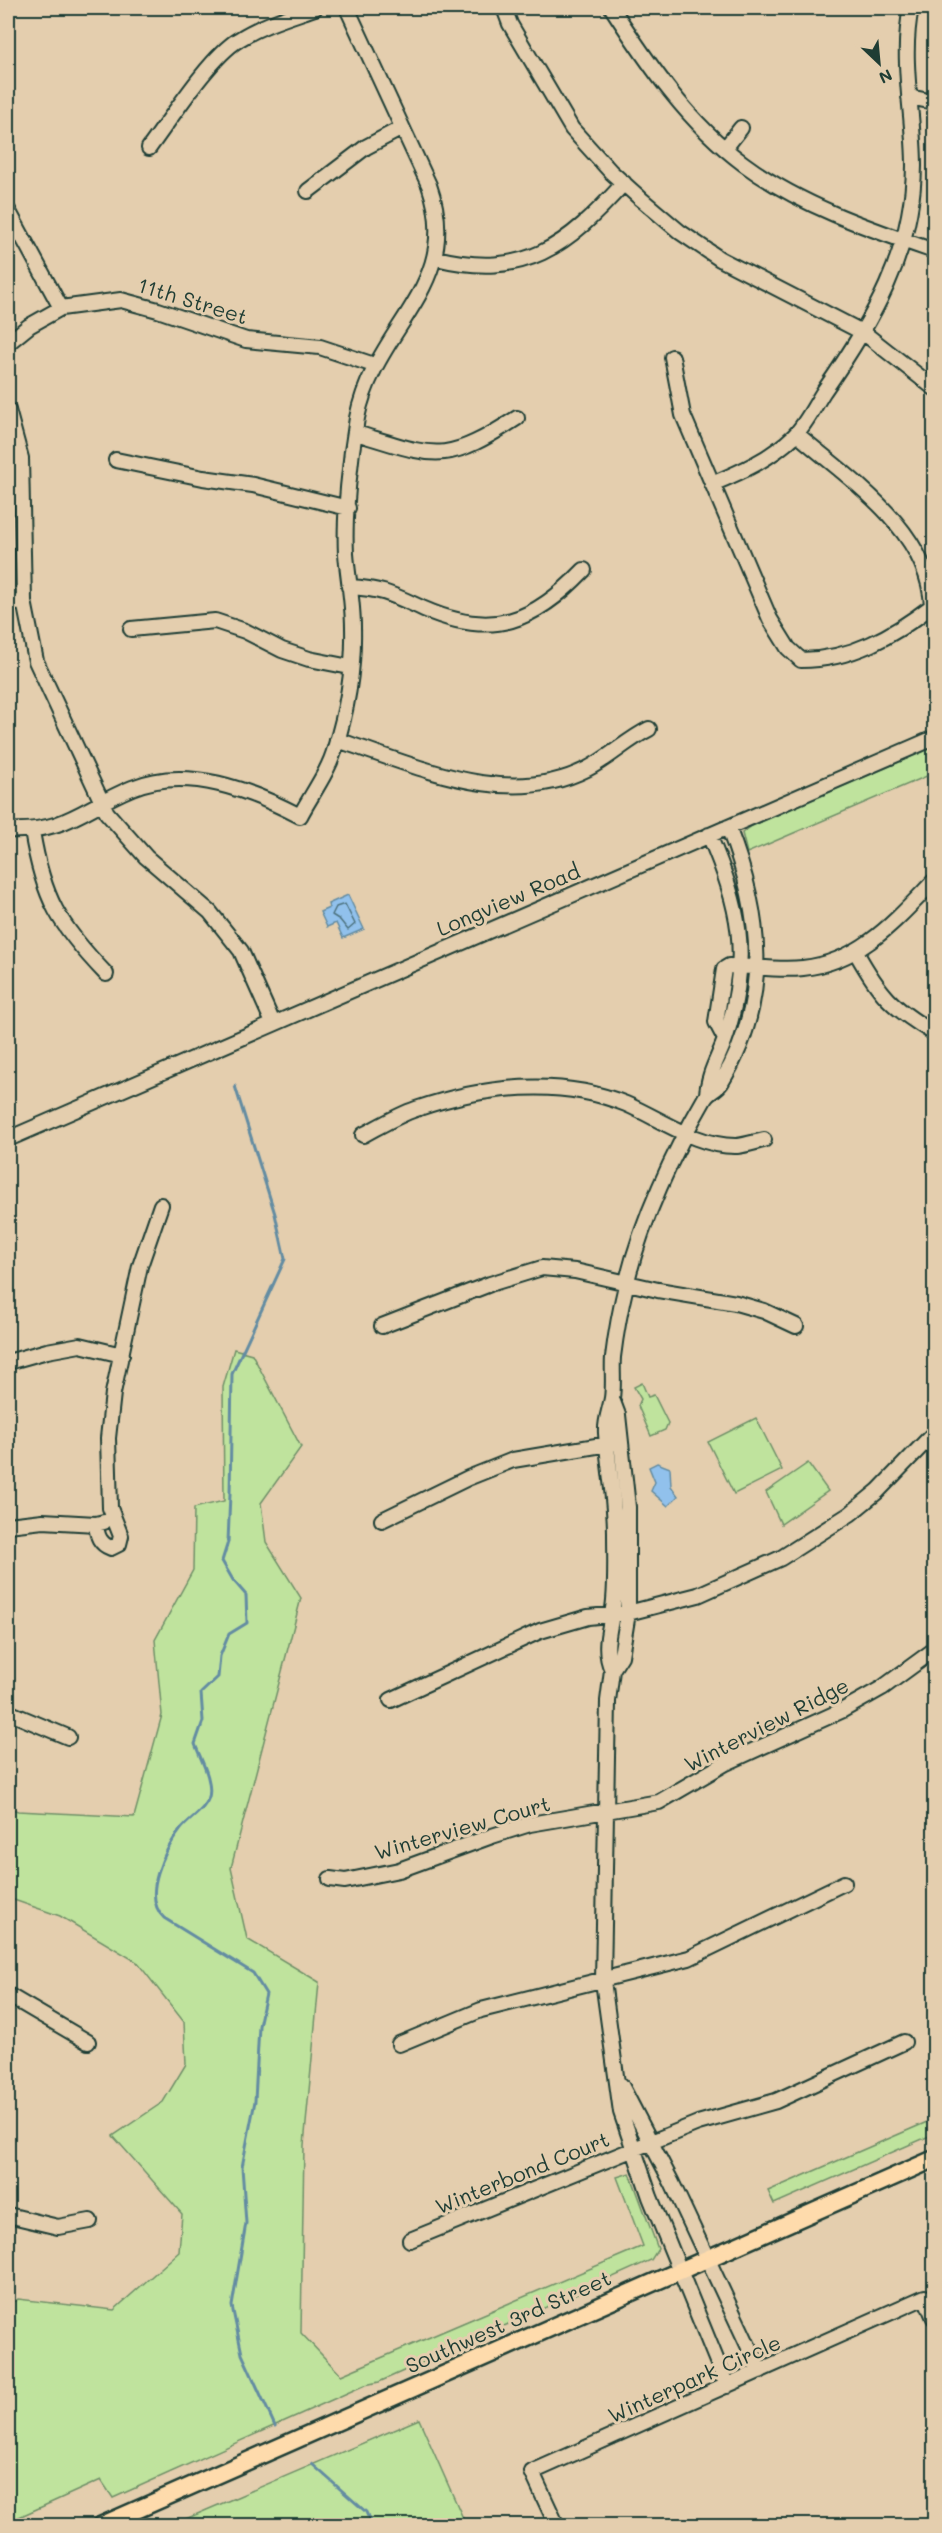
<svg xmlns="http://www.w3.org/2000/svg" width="942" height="2533" viewBox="0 0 942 2533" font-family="Mali,sans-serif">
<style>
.green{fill:#bfe39d;stroke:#6f9068;stroke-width:1.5}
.water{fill:#91c1ec;stroke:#638ca2;stroke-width:1.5}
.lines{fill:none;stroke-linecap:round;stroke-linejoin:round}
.shore{stroke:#4d727e;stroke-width:1.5}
.stream{stroke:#638ca2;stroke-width:3}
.minor-casing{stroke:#1f3d34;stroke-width:18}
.major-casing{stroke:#1f3d34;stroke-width:21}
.minor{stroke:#e4ceae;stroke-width:14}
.major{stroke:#fedbac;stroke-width:16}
.labels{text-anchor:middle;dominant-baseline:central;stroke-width:6;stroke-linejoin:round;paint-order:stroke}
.street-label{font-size:21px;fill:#1f3d34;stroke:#e4ceae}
</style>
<rect width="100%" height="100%" fill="#e4ceae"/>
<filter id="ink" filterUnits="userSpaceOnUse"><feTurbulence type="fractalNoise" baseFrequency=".0167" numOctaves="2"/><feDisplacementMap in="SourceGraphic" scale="12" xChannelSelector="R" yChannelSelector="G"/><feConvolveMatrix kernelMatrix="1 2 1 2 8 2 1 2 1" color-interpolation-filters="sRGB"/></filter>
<g filter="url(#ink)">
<path class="green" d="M934 747V773L747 853 742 833 752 826Z
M234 1349 252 1354 301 1447 261 1503 266 1542 301 1598 231 1868 247 1939 319 1982 304 2145 301 2333 341 2375 643 2246 617 2177 630 2173 658 2249 651 2260 379 2382 365 2385 113 2498 101 2480 8 2522V2305L18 2299 114 2310 179 2252 182 2214 113 2136 163 2102 186 2064 184 2022 137 1962 60 1916 8 1898V1808L18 1811 134 1817 162 1715 155 1640 193 1570 194 1508 224 1501 223 1387Z
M642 1383 648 1397 654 1395 668 1423 665 1430 651 1436 638 1406 641 1399 634 1387Z
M756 1418 782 1470 734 1494 708 1442Z
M808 1463 828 1491 781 1524 766 1492Z
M934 2119V2134L774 2204 768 2191Z
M419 2419 466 2525 174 2524Z"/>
<path class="water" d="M348 895 364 929 343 938 336 923 327 927 320 912 329 908 328 904Z
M657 1463 670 1468 671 1486 678 1496 668 1506 651 1491 655 1482 649 1467Z"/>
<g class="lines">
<path class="shore" d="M345 904 355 924 348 930 340 920 332 915 336 907Z"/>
<path class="stream" d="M235 1086 275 1214 285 1259 232 1374 230 1494 228 1542 222 1561 233 1580 246 1595 247 1623 229 1634 220 1656 218 1677 201 1693 203 1721 195 1744C201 1760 213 1780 209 1797 205 1810 190 1818 181 1829 165 1849 141 1896 164 1918L253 1973 266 1994 259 2026 255 2101 242 2167 246 2223 232 2306 242 2354 275 2426
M312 2464 366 2512 372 2526"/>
<defs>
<path id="minor" d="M504 8 510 24 572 129 611 172 641 199 680 232 720 259 864 333 934 388
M612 8C649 65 688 123 744 164 799 205 870 229 934 251
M909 97 934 102
M726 147 741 128
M149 148C170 120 210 57 238 40 261 25 289 17 315 8
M308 191 366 147 402 128
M8 210 61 308
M436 258C525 280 567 246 624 183
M8 343 29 326 61 308 121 300 158 310 246 340 320 347 374 365
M672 357 683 415 770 619 788 648 801 660C851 660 893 636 932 606 929 530 849 479 797 434
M8 410 21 458 24 601 36 661 107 813 146 857 210 912 241 951 273 1023
M356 433C436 457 443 466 517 418
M116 460 203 478 253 485 348 508
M712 484C743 471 770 459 794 436 806 424 815 405 824 391 872 322 913 253 914 166 914 114 900 60 911 8
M349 587C384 589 393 595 424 609 493 639 534 622 584 570
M8 604 24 601
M131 629 215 621 245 631 282 650 309 659 350 667
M337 740C416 765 506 810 587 769 609 758 627 740 649 729
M8 830C66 833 83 808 132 788 187 765 250 790 300 816 311 795 329 771 335 748 347 710 354 667 353 627 353 603 348 578 346 554 344 514 350 459 357 418 375 325 465 286 429 185L347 8
M32 831C43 899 59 925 106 974
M856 952C880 995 892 1008 934 1033
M725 1039 716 1022 724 969 729 966C754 966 778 971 803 968 861 962 896 920 934 881
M707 1095C708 1071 722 1053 728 1030 750 955 740 906 709 835
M363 1135C380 1126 398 1115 416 1109 483 1086 560 1077 626 1104 661 1119 698 1147 737 1146 746 1145 755 1142 764 1140
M8 1139 934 738
M382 1326 490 1284 542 1268 575 1271 658 1290 736 1303 764 1311 796 1326
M8 1362 47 1351 80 1345 122 1355
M612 1399 618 1415 628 1507V1613L621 1656 612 1670 608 1701 603 1981 621 2112 650 2197 727 2386
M382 1520 468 1478 513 1460 614 1443
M96 1524C97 1536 100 1544 111 1548L119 1544 121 1536 110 1508 108 1438 113 1393 140 1266 161 1205
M8 1525 43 1521 96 1524 104 1522
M612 1670C601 1646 612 1626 614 1600 616 1578 615 1555 615 1532 615 1499 608 1466 606 1433 605 1420 610 1410 612 1398 614 1384 612 1370 613 1357 616 1332 621 1306 627 1281 642 1220 673 1153 705 1098 709 1092 717 1089 721 1083 772 1000 762 913 728 827
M391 1700 540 1631 588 1617 628 1613 698 1595 781 1558 850 1514 878 1491 934 1433
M8 1712 68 1737
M330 1879 345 1881 399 1870 492 1836 530 1824 659 1802 726 1763 843 1710 882 1688 934 1650
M8 1995 88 2042
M399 2044 481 2010 689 1958 844 1883
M621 2085 672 2183 760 2371
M8 2215 58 2227 90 2221
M410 2240 698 2123 776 2101 904 2042
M557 2526 532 2472 925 2297 934 2318
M931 2526 934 2523"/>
<path id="major" d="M100 2526 934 2159"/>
</defs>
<use href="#minor" class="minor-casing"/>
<use href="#major" class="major-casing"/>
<use href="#minor" class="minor"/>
<use href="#major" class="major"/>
</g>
</g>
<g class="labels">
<g class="street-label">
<text transform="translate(193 300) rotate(17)">11th Street</text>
<text transform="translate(508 899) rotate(-23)">Longview Road</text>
<text transform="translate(766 1724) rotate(-27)">Winterview Ridge</text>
<text transform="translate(462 1827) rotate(-16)">Winterview Court</text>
<text transform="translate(522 2172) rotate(-22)">Winterbond Court</text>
<text transform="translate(508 2321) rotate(-24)">Southwest 3rd Street</text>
<text transform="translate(694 2378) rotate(-24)">Winterpark Circle</text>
</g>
</g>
<rect width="942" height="2533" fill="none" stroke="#e4ceae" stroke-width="30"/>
<rect x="15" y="15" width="912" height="2503" fill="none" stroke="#1f3d34" stroke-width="2" filter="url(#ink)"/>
<g transform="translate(879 63) rotate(154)" stroke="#e4ceae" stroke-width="4.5" paint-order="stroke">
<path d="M0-4.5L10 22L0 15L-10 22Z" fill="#1f3d34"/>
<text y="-9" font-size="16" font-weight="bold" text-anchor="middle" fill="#1f3d34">N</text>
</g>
</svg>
